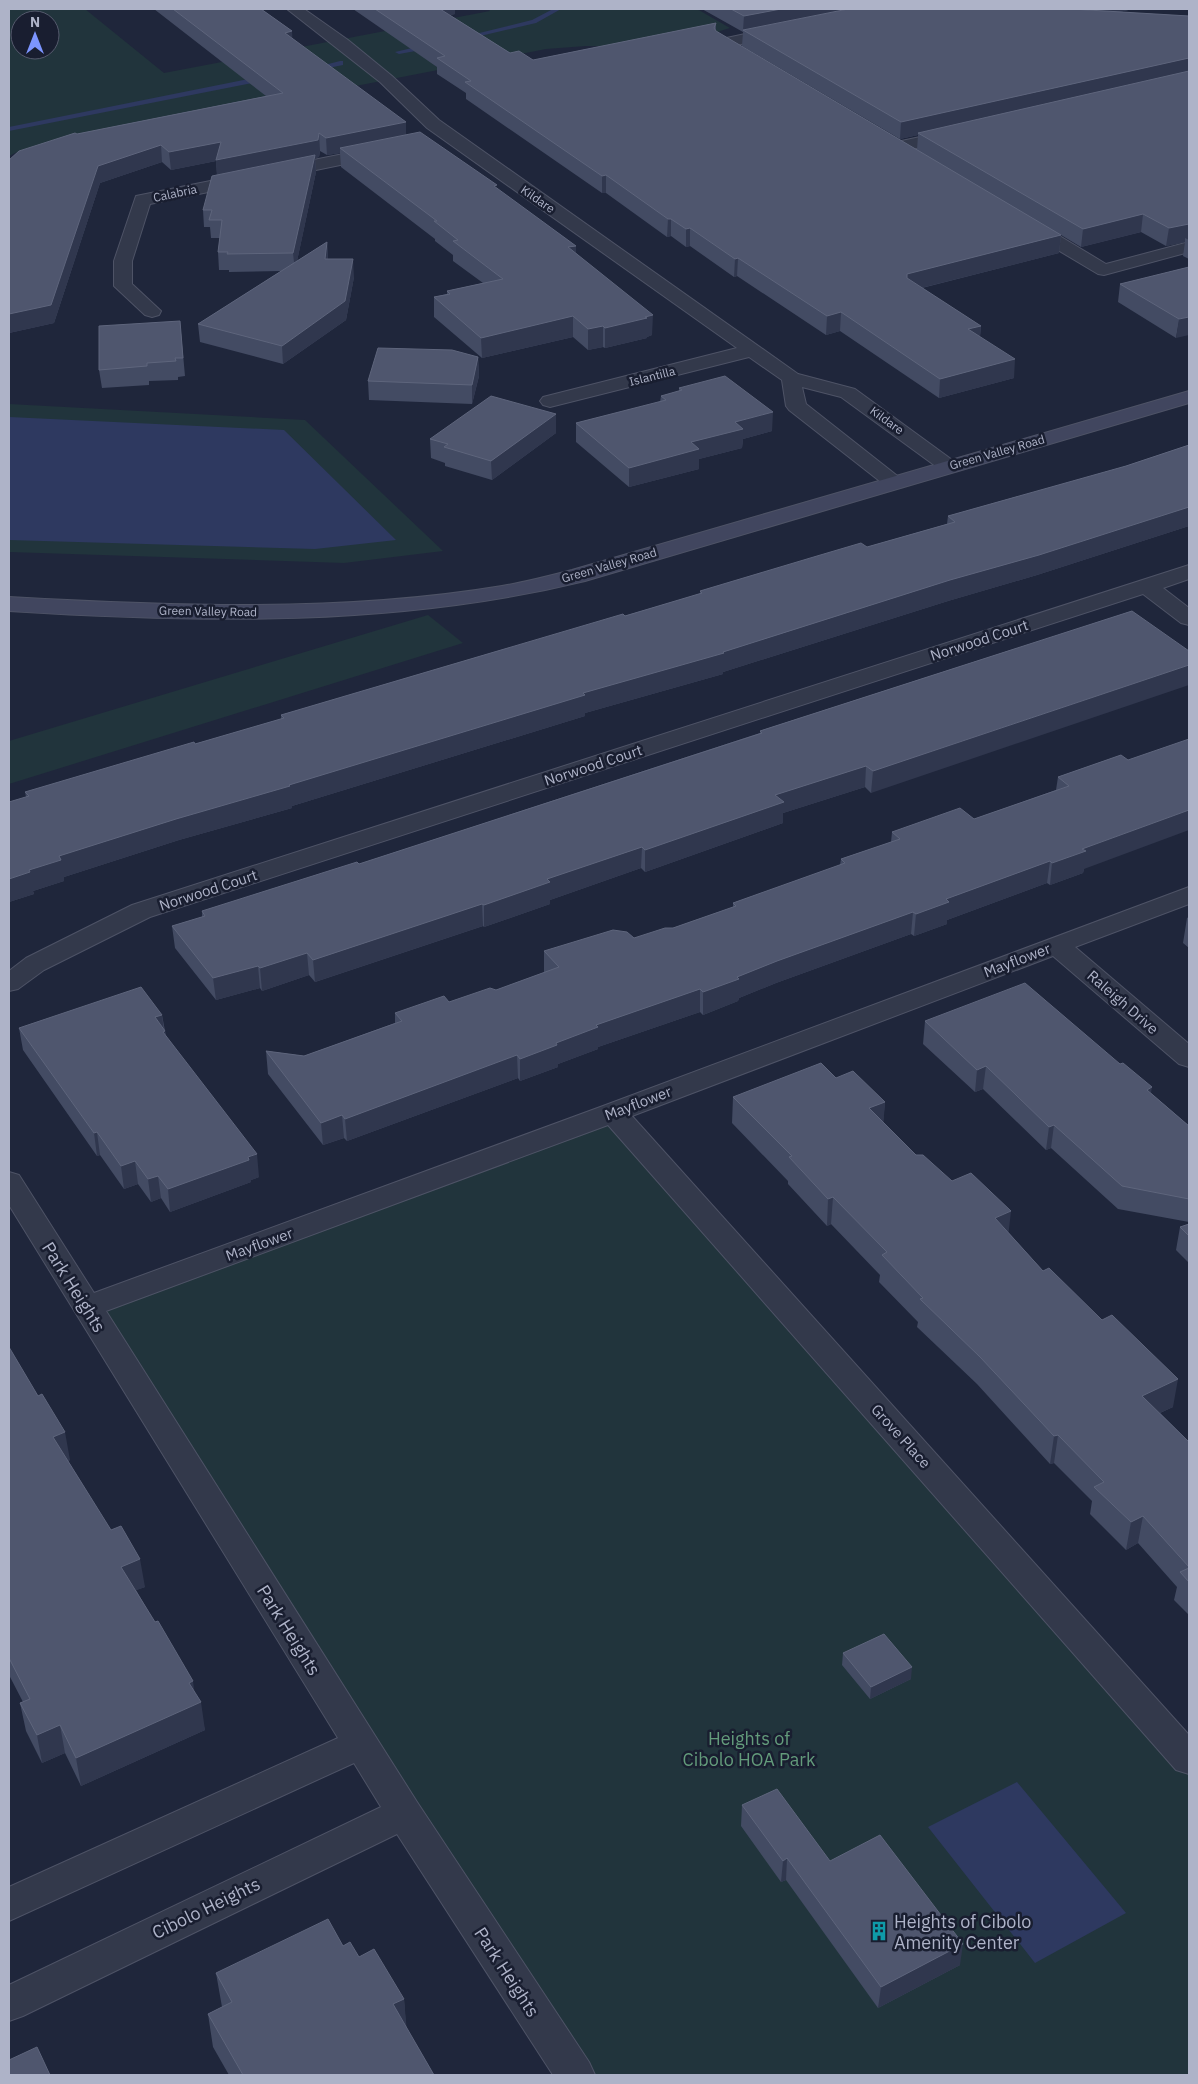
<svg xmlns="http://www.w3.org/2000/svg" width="1198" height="2084" viewBox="0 0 1198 2084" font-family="'IBM Plex Sans',sans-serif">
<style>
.green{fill:#21343c;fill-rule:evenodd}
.water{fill:#2e3960}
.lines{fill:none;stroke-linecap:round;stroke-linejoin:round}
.stream{fill:#2e3960;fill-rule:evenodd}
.street-casing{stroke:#4e5366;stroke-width:2}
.secondary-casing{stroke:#4e5366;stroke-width:2}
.street{fill:#33394b;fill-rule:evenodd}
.secondary{fill:#41465f;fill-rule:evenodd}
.wall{fill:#434b63}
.shaded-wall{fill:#30374e}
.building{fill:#4f566e;stroke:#5e657c}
.labels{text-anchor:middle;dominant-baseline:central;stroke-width:5;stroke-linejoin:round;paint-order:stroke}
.far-street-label{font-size:12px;fill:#aeb3c8;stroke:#191e30}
.street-label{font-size:15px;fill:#aeb3c8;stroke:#191e30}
.near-street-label{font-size:18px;fill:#aeb3c8;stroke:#191e30}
.near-park-label{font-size:18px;fill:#639b7b;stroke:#191e30}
.near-poi-label{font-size:18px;fill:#aeb3c8;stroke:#191e30;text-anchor:start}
</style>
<rect width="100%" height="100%" fill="#1f263b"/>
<path class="green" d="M9 9H85L164 73 490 11 488 9H697L730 28 720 31 698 46H586L546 49 17 152 9 156ZM20 20H50V50H20Z
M9 404 305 420 443 551 344 563 9 552Z
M428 615 463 643 9 784V741Z
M613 1113 1189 1759V2075H576L86 1307Z"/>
<path class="water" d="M9 417 284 430 396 540 315 549 9 540Z
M1017 1782 1126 1913 1035 1963 928 1827Z"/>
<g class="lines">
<path class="stream" d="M553 9H561L536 23 463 40 459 38 532 20Z
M429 44 433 46 432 48 399 54 395 52Z
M340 61H343V65L313 71 309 69Z
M264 76 268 78 267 80 9 131V127Z"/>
<defs>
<path id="street" d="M287 9H304L348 40 392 76 439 120 798 374 855 389 955 462 958 466 955 470 948 472 941 470 841 397 802 387 806 404 900 478 903 482 900 486 893 488 886 486 789 410 786 406 782 380 749 357 550 407 543 405 540 401 543 397 737 348 427 128 380 82Z
M778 27 783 29 786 32 783 35 723 48 717 46 715 43 717 40Z
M953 130 959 131 961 135 959 139 898 152 892 151 890 147 892 143Z
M378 147 384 148 386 152 384 156 150 204 132 261V284L161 311 159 315 152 317 145 315 114 286V261L136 196Z
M1027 219 1033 220 1106 264 1189 242V252L1104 275 1098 274 1021 228 1018 224 1021 220Z
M1189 565V579L1163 588 1189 608V625L1181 623 1143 594 150 917 44 970 18 989 9 991V971L26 958 132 905Z
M1189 887V904L1075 947 1189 1044V1067L1179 1064 1053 956 632 1116 1189 1735V1774L1176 1770 608 1125 106 1311 417 1802 589 2062 595 2075H553L397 1834 23 2016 9 2021V1985L381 1807 354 1763 9 1921V1887L338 1738 9 1205V1172L19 1175 94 1293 603 1106Z"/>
<path id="secondary" d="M1189 391V403L585 581C397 627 200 623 9 611V597C173 606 339 613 502 586 526 582 549 576 572 570Z"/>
</defs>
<use href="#street" class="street-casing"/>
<use href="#secondary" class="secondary-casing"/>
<use href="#street" class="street"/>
<use href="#secondary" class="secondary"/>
</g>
<path class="wall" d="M154 9H261L292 31V38L406 135 497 189 576 246V253L652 335 647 337V338L605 348 603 347 588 350 573 337 482 358 434 317V297L447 294V291L483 283 453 261V255L435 241V239L341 167 340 153 327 155 320 151 319 157 315 158 316 172 297 261 327 242 328 259 354 277 346 320 283 364 200 342 198 324 281 271 229 272V270H219L218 252 220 238H211L210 227H204L203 210 217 174 216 161 171 170 162 162 100 183 54 323 9 333V160L77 134 266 96Z
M353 9H455V14L450 15 510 53 533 60 716 23V31L917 150 918 135 900 139 742 46 743 32 702 9H1133L1119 12 1189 16V259L1183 256 1185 242 1166 246 1141 232 1081 247 1061 235 1059 253 922 288 981 326 980 337 1014 378 939 398 840 331 826 335 737 276 734 277 690 246 686 247 671 236 667 237 606 193H602L466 99V93L437 74V67Z
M1189 267 1176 338 1118 302 1120 284Z
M180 321 185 376 178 377V380L149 381V385L102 388 99 370Z
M478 357 479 376 472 404 369 400 368 381Z
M679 388 772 431 743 439 742 448 699 459V469L629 487 576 442V423L660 402 661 396 679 391Z
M556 433 492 480 445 466V463L431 458 430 439Z
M1189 445V526L1037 575 948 601 723 672V674L585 713V716L292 806V808L179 840 64 877V881L33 891 34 894 9 902 26 797 25 792 195 744 281 719V715L700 594V591L867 547 947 524 948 516 1126 466Z
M1132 611 871 793 865 787 783 813V823L645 872 641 868 550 900V904L484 927 483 926 315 982 309 975 262 991 260 988 216 1000 175 948 172 926 202 917V911L359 864 760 733V731Z
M1121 755 1084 869 1083 873 1050 885 1047 883 947 920V924L914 936 911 934 776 983 739 998 738 1001 703 1015 700 1012 598 1047V1049L558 1064V1067L520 1081 518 1078 347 1141 344 1138 323 1145 268 1074 266 1051 304 1056 395 1023V1013L449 1002 496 990 544 973V951L634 938 673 928 733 907V903L840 865 841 859 891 842 892 832 974 819 1056 790 1058 777Z
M1189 917V948L1183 943 1187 918Z
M162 1015 166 1036 259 1177 251 1180V1182L170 1212 161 1198 151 1202 138 1184 124 1189 100 1155 97 1156 23 1050 19 1028Z
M925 1021 1151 1093 1189 1126V1222L1118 1209 1051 1148 1046 1150 983 1089 975 1092 923 1044Z
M836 1078 885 1102 883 1122 916 1155 1009 1233 1043 1271 1173 1407 1160 1413 1189 1442V1615L1174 1600 1177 1587 1138 1543 1126 1550 1090 1514 1092 1501 1054 1463 1050 1464 977 1384 917 1327 918 1322 879 1282 880 1275 831 1224 827 1226 788 1184V1181L732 1123 733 1097Z
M1189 1224V1263L1176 1250 1180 1227Z
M9 1347 70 1460 68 1461 145 1587 136 1590 194 1691 205 1730 81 1786 65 1753 42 1763 26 1731 20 1703 23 1702 9 1675Z
M843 1653 911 1679 870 1699 842 1665Z
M742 1805 960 1965 878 2008 786 1880 781 1882 741 1826Z
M343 1946 359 1957 404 1999 406 2028 434 2075H229L213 2047 208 2014 222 2007 216 1973Z"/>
<path class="shaded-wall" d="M431 9H455V14L431 19Z
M781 9H862L743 30 744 16Z
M1068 9H1133L1066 23Z
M292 31 293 48 285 33Z
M1189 58V74L918 133V135L900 139 901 122Z
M406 122V139L340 148V153L327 155 326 138Z
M319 133 320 151 319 157 315 158 316 172 295 271 293 253 217 178 216 161 171 170 169 152 221 142Z
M161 145 162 162 100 183 54 323 9 333V314L98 166Z
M606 175V193H602V176Z
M1143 214 1141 232 1081 247 1083 229Z
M668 219H671V236L667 237Z
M1189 224V240L1185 238V242L1166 246 1169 228Z
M690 228V246L686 247V229Z
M1061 235 1059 253 905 292 907 274Z
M327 242 328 260 325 259Z
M576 246V265L568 247Z
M738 258 737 276 734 277 735 259Z
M353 259 354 277 346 320 283 364 282 346Z
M841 312 840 331 826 335 827 316Z
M653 315 652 335 647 337V338L605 348V328Z
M573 316V337L482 358 481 338Z
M1189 317V335L1176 338 1179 319Z
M603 326V347L588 350V329Z
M981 326 979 344 968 329Z
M478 357 479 376 472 404V385Z
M1015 359 1014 378 939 398 940 379Z
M773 412 772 431 743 439 742 448 699 459V469L629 487V468L691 442 735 422Z
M556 414V433L492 480 491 461Z
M1189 507V526L1037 575 948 601 723 672V674L585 713V716L292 806V808L179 840 64 877V881L33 891 34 894 9 902V879L59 856 176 819 289 785 583 693 723 652 950 580Z
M1189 665V685L871 793 873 771Z
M866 766 865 787 783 813V823L645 872V850L775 795Z
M1189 810V830L1084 869 1083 873 1050 885 1052 863 1082 849Z
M642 847 641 868 550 900V904L484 927V905L547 879Z
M1050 861 1047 883 947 920V924L914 936 916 914 946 899Z
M482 904 483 926 315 982 313 960Z
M913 912 911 934 776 983 739 998 738 1001 703 1015V992L737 977 777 961Z
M307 953 309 975 262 991 260 968Z
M258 966 260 988 216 1000 213 978Z
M700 989V1012L598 1047V1049L558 1064V1067L520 1081V1059L596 1025Z
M162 1015 164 1031H165L168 1053 155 1017Z
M517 1055 518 1078 347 1141 345 1119Z
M986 1066 983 1089 975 1092 977 1070Z
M1152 1087 1148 1110 1147 1090Z
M885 1102 883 1129 869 1108Z
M342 1115 344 1138 323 1145 321 1123Z
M1054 1125 1051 1148 1046 1150 1049 1127Z
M97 1132 100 1155 97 1156 94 1133Z
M257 1154 259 1177 251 1180V1182L170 1212 168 1189Z
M135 1161 138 1184 124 1189 121 1166Z
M158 1176 161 1198 151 1202 148 1179Z
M833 1197 831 1224 827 1226 828 1199Z
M1011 1211 1008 1238 995 1218Z
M1178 1379 1173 1407 1137 1423 1142 1396Z
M65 1432 70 1460 58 1465 53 1437Z
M1058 1435 1054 1463 1050 1464 1054 1436Z
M1143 1516 1138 1543 1126 1550 1131 1522Z
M140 1559 145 1587 126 1594 121 1567Z
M912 1667 911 1679 870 1699 871 1687Z
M193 1681 196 1704 201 1702 205 1730 81 1786 76 1758 189 1683Z
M60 1725 65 1753 42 1763 37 1735Z
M787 1858 786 1880 781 1882 783 1861Z
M963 1944 960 1965 878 2008 881 1987Z
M404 1999 407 2032 393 2004Z"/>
<path class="building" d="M173 9H261L292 31 285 33 406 122 326 138 319 133 318 140 216 160 221 142 169 152 161 145 98 166 51 305 9 314V160L19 151 75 133 77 134 283 93Z
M375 9H440L510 53 519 51 533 60 716 23 714 28 716 31 1061 235 907 274V278L981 326 968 329 1015 359 940 379 841 312 827 316 738 258 735 259 690 228 686 229 671 219H668L606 175 602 176 465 82 471 81 437 58 445 56Z
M731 9H781L744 16Z
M848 9H1071L1189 16V58L901 122 743 30Z
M1189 71V224L1169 228 1143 214 1083 229 918 133Z
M420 132 497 185 494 186 576 246 568 247 653 315 645 317 647 318 605 328 603 326 588 329 573 316 481 338 434 297 450 294 447 291 503 279 453 241 458 240 434 221H437L340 148Z
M315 155 293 253 227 254 228 252H218L222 220H209L212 210H203L212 176Z
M327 242 325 259H353L345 301 282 346 198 324Z
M1189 267V317L1179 319 1120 284Z
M180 321 183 358H175L176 361 147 363V366L99 370V326Z
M378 348 452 350 478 357 472 385 368 381Z
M725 376 773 412 735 422 743 429 691 442 699 449 629 468 576 423 666 400 661 396 682 390 679 388Z
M491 396 556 414 491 461 444 447 448 444 430 439Z
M1189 445V507L1039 555 950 580 723 652 724 653 583 693 585 695 289 785 290 786 176 819 59 856 61 860 29 870 30 872 9 879V802L29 796 25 792 194 742 195 744 284 718 281 715 623 614 625 616 702 593 700 591 817 556 861 543 867 547 955 522 948 516 1126 466Z
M1132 611 1189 651V665L873 771 866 766 775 795 784 802 645 850 642 847 547 879 550 882 484 905 482 904 313 960 307 953 260 968 258 966 213 978 172 926 205 916 202 911 357 862 359 864 762 733 760 731Z
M1189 739V810L1082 849 1086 851 1052 863 1050 861 946 899 949 902 916 914 913 912 777 961 737 977 739 979 703 992 700 989 596 1025 598 1027 556 1043 557 1045 520 1059 517 1055 345 1119 342 1115 321 1123 266 1051 304 1056 402 1021 395 1013 444 996 449 1002 490 988 496 990 559 967 544 951 613 930 627 932 634 938 665 928H673L736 906 733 903 845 863 841 859 900 839 892 832 960 808 974 819 1069 786 1058 777 1121 755 1128 760Z
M1025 983 1120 1064 1123 1063 1152 1087 1147 1090 1189 1126V1199L1122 1186 1054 1125 1049 1127 986 1066 977 1070 925 1021Z
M141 987 162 1015 155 1017 165 1031 163 1032 257 1154 248 1157 249 1160 168 1189 158 1176 148 1179 135 1161 121 1166 97 1132 94 1133 19 1028Z
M821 1063 836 1078 853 1071 885 1102 869 1108 916 1155H923L952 1181 971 1173 1011 1211 995 1218 1043 1271 1049 1268 1102 1320 1112 1315 1178 1379 1142 1396 1189 1442V1567L1143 1516 1131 1522 1094 1487 1104 1482 1058 1435 1054 1436 980 1357 920 1299 923 1298 882 1255 887 1252 833 1197 828 1199 789 1157 792 1156 733 1097Z
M1189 1224V1236L1180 1227Z
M9 1347 38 1396 42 1394 65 1432 53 1437 111 1530 121 1526 140 1559 121 1567 155 1622 158 1621 193 1681 189 1683 201 1702 76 1758 60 1725 37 1735 20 1703 30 1699 9 1658Z
M1189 1568V1582L1180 1572Z
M884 1634 912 1667 871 1687 843 1653Z
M777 1789 830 1861 880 1835 963 1944 881 1987 787 1858 783 1861 742 1805Z
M328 1919 343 1946 350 1942 359 1957 374 1949 404 1999 393 2004 434 2075H243L208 2014 232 2002 216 1973Z
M37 2047 50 2075H9V2060Z"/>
<defs>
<symbol id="building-bare" viewBox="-9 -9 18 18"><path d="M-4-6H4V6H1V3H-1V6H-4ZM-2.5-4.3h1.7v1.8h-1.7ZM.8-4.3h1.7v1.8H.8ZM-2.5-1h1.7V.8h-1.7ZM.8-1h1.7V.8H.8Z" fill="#0f9aa8" stroke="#191e30" stroke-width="2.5" paint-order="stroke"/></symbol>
</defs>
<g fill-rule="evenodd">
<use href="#building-bare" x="865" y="1917" width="28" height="28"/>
</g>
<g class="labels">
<g class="far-street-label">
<text transform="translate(175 193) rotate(-12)">Calabria</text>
<text transform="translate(538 199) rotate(35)">Kildare</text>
<text transform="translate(652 376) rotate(-14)">Islantilla</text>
<text transform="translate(887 420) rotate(36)">Kildare</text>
<text transform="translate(997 452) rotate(-16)">Green Valley Road</text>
<text transform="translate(609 565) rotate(-16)">Green Valley Road</text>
<text transform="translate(208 611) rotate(1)">Green Valley Road</text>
</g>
<g class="street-label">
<text transform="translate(979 640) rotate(-18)">Norwood Court</text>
<text transform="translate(593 765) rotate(-18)">Norwood Court</text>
<text transform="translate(208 890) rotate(-18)">Norwood Court</text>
<text transform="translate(1017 960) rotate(-21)">Mayflower</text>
<text transform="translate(1123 1002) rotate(41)">Raleigh Drive</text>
<text transform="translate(638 1103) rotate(-21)">Mayflower</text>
<text transform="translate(259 1244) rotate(-20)">Mayflower</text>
<text transform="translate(901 1436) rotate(48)">Grove Place</text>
</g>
<g class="near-street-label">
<text transform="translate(74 1287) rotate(58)">Park Heights</text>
<text transform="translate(289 1630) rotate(58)">Park Heights</text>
<text transform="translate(206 1908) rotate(-26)">Cibolo Heights</text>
<text transform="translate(507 1972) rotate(57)">Park Heights</text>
</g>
<g class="near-park-label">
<text x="749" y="1738">Heights of<tspan x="749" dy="21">Cibolo HOA Park</tspan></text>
</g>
<g class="near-poi-label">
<text x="894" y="1921">Heights of Cibolo<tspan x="894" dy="21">Amenity Center</tspan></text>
</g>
</g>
<rect width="1198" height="2084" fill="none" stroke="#aeb3c8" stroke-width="20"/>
<g transform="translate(35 35)"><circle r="24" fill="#191e30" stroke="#555a6d"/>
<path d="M0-4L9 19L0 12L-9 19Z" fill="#7c95ff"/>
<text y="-8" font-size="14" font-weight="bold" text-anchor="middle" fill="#aeb3c8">N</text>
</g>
</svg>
